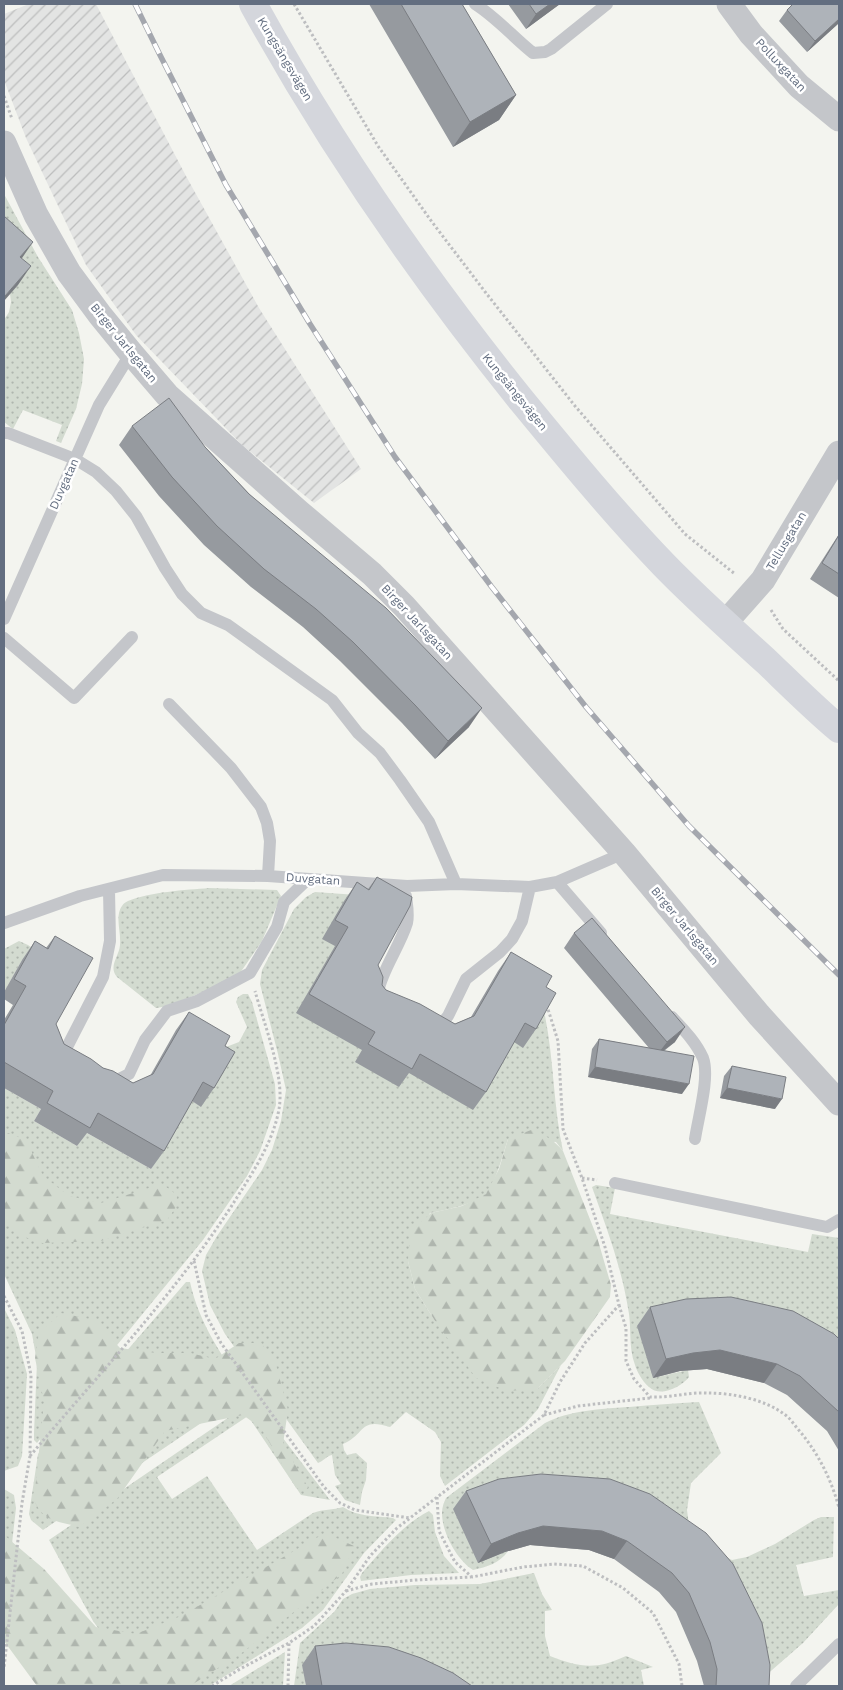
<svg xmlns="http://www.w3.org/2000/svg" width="843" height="1690" viewBox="0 0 843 1690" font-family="'Work Sans',sans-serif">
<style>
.industrial{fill:url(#industrial-furrows)}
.grass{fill:url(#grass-dots)}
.forest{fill:url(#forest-firs)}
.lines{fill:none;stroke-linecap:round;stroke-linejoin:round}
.path{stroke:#bdbec0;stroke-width:3;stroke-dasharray:2.5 2.5;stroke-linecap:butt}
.lane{stroke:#c4c6ca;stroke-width:12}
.street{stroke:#c4c6ca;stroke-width:25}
.secondary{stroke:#d4d6dc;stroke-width:28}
.rail-casing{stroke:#a4a7ae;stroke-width:5.5}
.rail{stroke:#fff;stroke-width:4;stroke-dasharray:11;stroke-linecap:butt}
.wall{fill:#969a9f}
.shaded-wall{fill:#7a7d82}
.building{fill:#aeb3b9;stroke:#7a7d82}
.labels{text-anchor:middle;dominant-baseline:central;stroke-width:5;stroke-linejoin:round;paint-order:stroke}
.street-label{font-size:12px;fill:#636e80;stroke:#fff}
</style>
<defs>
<pattern id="industrial-furrows" width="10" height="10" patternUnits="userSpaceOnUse" patternTransform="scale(1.25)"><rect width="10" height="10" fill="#e3e4e3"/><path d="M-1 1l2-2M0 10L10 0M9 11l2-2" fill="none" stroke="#bcbdbd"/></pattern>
<pattern id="grass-dots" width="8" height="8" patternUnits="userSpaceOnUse" patternTransform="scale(1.25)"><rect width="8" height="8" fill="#d3dbd0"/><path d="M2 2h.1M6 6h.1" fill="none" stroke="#afb6ae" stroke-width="1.8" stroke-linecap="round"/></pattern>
<pattern id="forest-firs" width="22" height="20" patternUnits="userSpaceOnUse" patternTransform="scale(1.25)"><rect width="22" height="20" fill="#d3dbd0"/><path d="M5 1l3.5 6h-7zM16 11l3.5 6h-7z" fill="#afb6ae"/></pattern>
</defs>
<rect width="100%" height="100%" fill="#f3f4ef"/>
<path class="industrial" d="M29 4H96L186 176 259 308 361 469 314 503 242 445 136 335 86 265 26 138 4 80V14Z"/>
<path class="grass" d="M4 194 38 257 72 310 79 333 84 359 82 384 76 409 61 443 56 441 62 425 23 410 13 429 4 422V320L9 312 11 302 4 246Z
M209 888 277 890 281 896 262 941 240 973 222 984 169 1006 156 1008 117 977C108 966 119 957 120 945 121 934 117 923 119 913 120 908 123 903 128 901 149 892 186 890 209 888Z
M315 892 399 898 335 946 407 1073 512 1041 544 1011C554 1057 553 1105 563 1151L556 1142 508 1139C504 1151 495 1185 486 1194 476 1204 445 1210 430 1213L408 1261 415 1289 435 1321 537 1389 561 1365 538 1409 524 1425 445 1486 440 1476 441 1442 435 1432 406 1412 390 1427C359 1417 366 1434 343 1444L344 1450 347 1455 356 1453 367 1463 366 1480 362 1492 360 1505 345 1500 335 1486 341 1484 335 1475 332 1455C326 1456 324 1461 318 1463L225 1334 210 1305 202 1271 206 1255 217 1236 262 1170 272 1150 281 1121 286 1090 278 1054 260 984 262 970 294 909 306 897Z
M19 941 28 945 42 954 22 960 4 992V949Z
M243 994H248L252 1002 275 1084 276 1105 260 1151 247 1176 203 1240 37 1443 34 1440V1433L37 1362 32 1334 4 1274V1088L41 1109 34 1121 77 1146 85 1132 151 1169 190 1100 201 1106 213 1052 239 1042 247 1027 236 1002 238 997Z
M596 1185 615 1188 610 1214 808 1252 812 1234 839 1238V1369L780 1330 653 1378 688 1370 689 1377C681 1387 660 1398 649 1387 643 1382 637 1372 635 1365 628 1347 632 1326 628 1308 621 1266 606 1226 592 1187Z
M186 1282H190C199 1324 223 1357 247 1392L43 1530 31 1520 29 1514 38 1454Z
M4 1308 15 1330 27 1374 22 1456 18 1466 4 1471Z
M254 1400 330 1500 301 1495 248 1416 157 1477 172 1499 207 1476 257 1550 313 1513C323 1509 333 1510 343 1507 358 1517 375 1516 393 1518L396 1520 364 1553 323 1610 302 1628 209 1686H155L115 1652 93 1621 49 1540Z
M699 1402 721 1453 691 1483 687 1510 689 1525 716 1552 732 1560 747 1557 775 1544 814 1520 821 1517H834L833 1557 796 1565 804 1596 839 1590V1604L803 1643 757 1683 597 1498 478 1562 508 1551C500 1563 487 1567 473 1570 457 1560 442 1533 442 1513 442 1507 444 1502 446 1498L545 1423C571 1410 600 1409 629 1407 652 1405 676 1403 699 1402Z
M4 1489 14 1495 16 1508 4 1615Z
M429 1511 433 1515 435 1532 444 1556 459 1573 411 1575 361 1581 360 1577 362 1573C382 1550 402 1525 429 1511Z
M534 1573 542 1594 552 1610 545 1611V1636L550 1656C581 1668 596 1670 626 1656L653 1667 641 1670 644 1686H429L303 1665 306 1686H294L300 1643 334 1612 343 1599 352 1594 370 1589 415 1585 480 1584Z
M285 1652 283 1686H229Z"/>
<path class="forest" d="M531 1130C544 1134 554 1140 563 1151L597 1237 611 1285 610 1297 565 1361 537 1389 507 1391 476 1378 435 1321 415 1289 408 1261 410 1232 431 1213 462 1206 486 1194 499 1169 508 1139Z
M8 1133 26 1140 43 1176 69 1196 101 1203 162 1184 177 1195 176 1207 167 1220 101 1241 42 1243 19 1235 4 1221V1138Z
M61 1313 94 1320 120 1348 156 1353H190L215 1359 239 1343H261L275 1361 288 1410 283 1444 308 1487 305 1491 296 1488 261 1428 243 1415 165 1431 117 1499 79 1527C58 1521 43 1522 34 1500L44 1402 35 1358 39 1333Z
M325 1533 354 1546 342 1574 243 1652 190 1686H37L4 1641V1535L44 1569 96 1627 136 1634 181 1616Z"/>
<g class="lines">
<path class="path" d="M294 4 378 146 432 222 486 293 575 406 685 534 735 574
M4 96 12 119
M771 610 783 629 839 681
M582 1178 597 1180
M194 1261 206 1315 221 1343 324 1487 340 1503 355 1510 410 1518
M4 1296 22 1331 31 1375 30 1456 22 1503 4 1668
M619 1305 626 1328V1361L634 1379 650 1397C670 1398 688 1392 707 1393 732 1393 764 1399 784 1414 789 1417 793 1423 797 1428 817 1451 831 1478 839 1508
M544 1415 578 1406 650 1398
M30 1456C102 1370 182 1287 241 1191 257 1166 274 1138 279 1109 285 1076 264 1024 255 991
M437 1497 439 1531 455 1562 472 1577 523 1567 554 1564 583 1566 623 1588 653 1613 679 1664 682 1686
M346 1591 372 1584 416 1580 471 1577
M212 1686 240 1669 289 1643 314 1626 346 1591 370 1556 397 1528 544 1415 560 1382 585 1343 619 1305 605 1247 582 1178 563 1129 558 1041 547 1006
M288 1686 289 1643"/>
<path class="lane" d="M475 4C497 18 513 37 533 53L545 52 551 49 607 4
M4 433H8L75 459 96 472 116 491 136 516 165 568 182 594 201 613 228 625 332 700 358 733 380 753 400 780 429 822 456 884
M4 619 99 405 131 353
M4 638 74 698 132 637
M169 704 231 768 261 807 267 823 270 841 268 876
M557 882 601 933
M4 923 80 896 163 875 268 876 407 886 456 884 530 887 557 882 624 853
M378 992C382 970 400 946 407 923 409 915 407 904 406 896
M672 1017C683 1029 696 1042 703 1058 710 1077 698 1118 695 1139
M433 1025 439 1027 448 1016 466 979 500 952 512 939 522 921 530 887
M71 1061 66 1049 103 977 110 941 109 890
M109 1084 129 1074 145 1040 167 1011 197 1001 250 973 277 927 284 902 308 879
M615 1183 827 1227 839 1220
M796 1686 839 1644"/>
<path class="street" d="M729 4 751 34 799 86 839 119
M4 143 36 215 69 273 100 315 131 353 167 395 299 512 372 574 404 606 624 853 759 1015 839 1103
M725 623 763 580 839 453"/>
<path class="secondary" d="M253 4C330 144 422 277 522 401 568 457 614 513 664 565 697 599 732 630 767 662 791 685 814 708 839 729"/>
<defs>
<path id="rail" d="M135 4 160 55 226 185 310 324 395 457 491 586 586 707 689 826 839 975"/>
</defs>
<use href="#rail" class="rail-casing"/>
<use href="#rail" class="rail"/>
</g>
<path class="wall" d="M369 4H462L516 95 499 120 453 147Z
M508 4H560L526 29Z
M839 4V23L807 52 779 21 787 10Z
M132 426 205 447 469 727 435 759 402 723 340 661 303 627 251 587 204 545 159 496 119 445Z
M839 534V598L810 579Z
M377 877 378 965 382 985 386 990 455 1024 471 1017 498 971 511 952 546 987 536 1029 523 1048 514 1042 486 1092 473 1110 409 1073 399 1087 355 1062 362 1050 296 1013 335 946 322 939 344 901 357 882 368 889Z
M574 933 675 1042 664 1051 682 1094 588 1077 592 1049 599 1039 649 1048 564 948Z
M55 936 56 1024 64 1044 103 1068 133 1083 150 1076 176 1030 189 1012 225 1046 214 1088 201 1107 192 1101 164 1151 151 1169 87 1133 77 1146 34 1121 41 1109 4 1088V1020L13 1005 4 999V992L22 960 35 941 46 948Z
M732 1066 775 1109 720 1098 724 1076Z
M650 1307 839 1339V1451L827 1431 787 1395 764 1383 707 1369 680 1371 653 1378 637 1326Z
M610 1479 769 1686H704L697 1661 676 1612 659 1592 614 1559 589 1550 530 1545 505 1552 478 1563 453 1509 466 1491Z
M315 1646 472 1686H306L302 1665Z"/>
<path class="shaded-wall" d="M550 4H560L526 29 536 14Z
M839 19V23L807 52 815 41Z
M516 95 499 120 453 147 470 122Z
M33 242 20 261V257Z
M31 266 18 285 4 301V298L5 296Z
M482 708 469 727 435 759 448 741Z
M685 1027 675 1042 656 1056 667 1042Z
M595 1067 689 1084 682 1094 588 1077Z
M727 1088 782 1099 775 1109 720 1098Z
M720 1350 777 1364 764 1383 707 1369 680 1371 653 1378 666 1359 693 1353Z
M543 1526 602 1531 627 1541 614 1559 589 1550 530 1545 505 1552 478 1563 491 1544 518 1533Z"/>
<path class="building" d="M401 4H462L516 95 470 122Z
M529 4H550L536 14Z
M793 4H839V19L815 41 787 10Z
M4 216 33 242 20 257 31 266 5 296 4 294Z
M169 398 205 447 249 494 386 608 482 708 448 741 415 705 353 642 316 609 264 569 217 526 172 477 132 426Z
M839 535V574L822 563Z
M377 877 412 897 410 906 378 965 383 977 382 985 386 990 420 1004 455 1024 474 1016 511 952 552 976 546 987 556 993 536 1029 525 1023 486 1092 420 1054 412 1069 368 1044 375 1032 309 994 348 927 335 920 357 882 369 890Z
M592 918 685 1027 667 1042 574 933Z
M55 936 93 958 56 1024 64 1044 91 1059 103 1068 113 1071 133 1083 153 1074 189 1012 230 1036 225 1046 235 1052 214 1088 203 1082 164 1151 98 1113 90 1128 47 1103 53 1091 4 1062V1025L26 986 14 979 35 941 48 949Z
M599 1039 694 1056 689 1084 595 1067Z
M732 1066 786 1077 782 1099 727 1088Z
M731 1297 793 1311 834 1334 839 1339V1412L800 1376 777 1364 720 1350 693 1353 666 1359 650 1307 686 1299Z
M541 1474 610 1479 650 1494 706 1533 733 1564 762 1623 770 1665 769 1686H716L717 1669 710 1642 689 1593 672 1573 627 1541 602 1531 543 1526 518 1533 491 1544 466 1491 499 1479Z
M346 1643 389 1647 421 1658 453 1673 472 1686H322L315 1646Z"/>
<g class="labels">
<g class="street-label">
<text transform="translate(285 59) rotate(59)">Kungsängsvägen</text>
<text transform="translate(781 65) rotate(47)">Polluxgatan</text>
<text transform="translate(124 343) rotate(51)">Birger Jarlsgatan</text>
<text transform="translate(515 392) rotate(51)">Kungsängsvägen</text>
<text transform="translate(64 484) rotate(-66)">Duvgatan</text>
<text transform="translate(786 541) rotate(-59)">Tellusgatan</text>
<text transform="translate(417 622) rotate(47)">Birger Jarlsgatan</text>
<text transform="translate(313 879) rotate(4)">Duvgatan</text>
<text transform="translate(685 926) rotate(50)">Birger Jarlsgatan</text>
</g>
</g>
<rect width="843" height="1690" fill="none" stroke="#636e80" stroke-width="10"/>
</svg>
